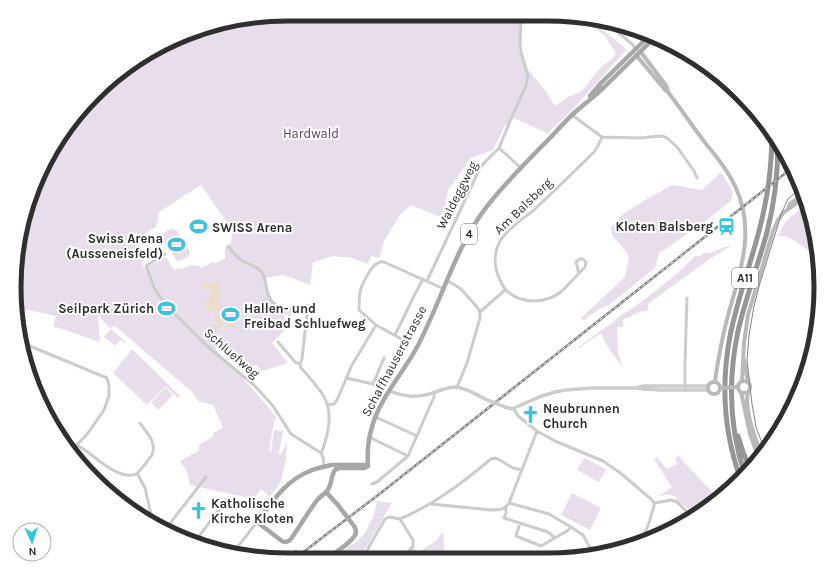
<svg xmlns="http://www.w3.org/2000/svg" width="835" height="574" viewBox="0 0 835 574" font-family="Karla,sans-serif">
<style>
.green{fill:#e7ddeb;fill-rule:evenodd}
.water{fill:#eadeca}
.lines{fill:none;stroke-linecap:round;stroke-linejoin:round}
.minor{stroke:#ccc;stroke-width:3}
.tertiary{stroke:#ccc;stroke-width:3.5}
.secondary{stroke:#b9b9b9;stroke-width:4}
.primary{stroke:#a7a7a7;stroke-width:4.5}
.motorway{stroke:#969696;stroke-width:5}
.tram{stroke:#848484;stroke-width:1}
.rail-casing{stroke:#848484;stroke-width:2.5}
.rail{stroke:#fff;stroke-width:1;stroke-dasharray:3;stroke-linecap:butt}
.tertiary-bridge{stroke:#ccc;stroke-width:3.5}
.secondary-bridge{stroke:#b9b9b9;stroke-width:4}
.primary-bridge{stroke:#a7a7a7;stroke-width:4.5}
.labels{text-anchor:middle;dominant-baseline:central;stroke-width:4;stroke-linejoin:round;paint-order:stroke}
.shield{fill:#fff;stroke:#6d6d6d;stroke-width:1}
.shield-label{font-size:12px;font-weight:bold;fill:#2f2f2f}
.park-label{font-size:13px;fill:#5e3e69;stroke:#fff}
.street-label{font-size:13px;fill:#2f2f2f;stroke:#fff}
.poi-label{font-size:13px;font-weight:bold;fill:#2f2f2f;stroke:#fff;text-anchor:start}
.rim{fill:none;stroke:#2f2f2f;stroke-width:5}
</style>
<rect width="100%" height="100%" fill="#fff"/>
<path class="green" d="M287 14 521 18 519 51 527 68 547 93 555 106 568 97 582 91 601 67 613 58 616 53 605 36 588 23 592 22 622 45 626 50 573 109 549 132V134L514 118 505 126 493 150 471 158 448 190 445 207 440 217 411 205 400 215 384 241 379 258 371 256 368 264 352 258 334 256 313 262 310 285 284 275 264 278 269 300 275 305 291 310V319L288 315 270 307 277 313H281L291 324 272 343 288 363 262 371 255 364 253 367 250 364 244 369 228 351 225 353 218 346 216 348 218 356 244 378V380L253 389 276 417 272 431 269 452H271L274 430 283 431 279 453 273 452 281 454 287 442 286 458 281 481 270 497 261 489 254 499 190 485 187 471 180 461 198 451 200 444 214 436 213 433 223 428 213 405 198 401 192 392 115 326 110 328 98 315 100 342 53 326 56 316 19 308 18 292 16 252 35 182 82 107 136 60 206 28V29L227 26 229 22ZM201 185 232 230 231 243 225 248V258L216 263 213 262 202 268C195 263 188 266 181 269L179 268 174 270 166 257 144 269 135 240 156 227 159 212Z
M721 172 733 192 731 201 723 207 699 227 690 231 676 242 659 253 655 268 609 305 599 309 583 321 581 318 625 277 629 258 627 253 612 235 611 228 623 214 647 199 672 185 702 190Z
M807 204 816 234 818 251 816 253 807 249 790 238 783 236H778L784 224 788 219Z
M171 229 176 230 190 252 189 256C185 258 180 263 176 260L163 239C161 233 167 231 171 229Z
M731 245 729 247 707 261 649 303 647 311H642L623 320V327H617L618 353 623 367C614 356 606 346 601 333L579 348 578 347 612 323C616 318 630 310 637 305 657 290 678 274 696 255L699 257 704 253H710Z
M111 329 126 342 125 343 120 340 115 346 104 337Z
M132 349 177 393 180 396 178 398 166 386 147 405 113 373 130 352V351Z
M166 387 173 395 158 410 151 403Z
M679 456 682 460 717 497 696 513 691 509 695 513 693 515 689 511V510L676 499 677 497 667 494 658 497 672 487 654 459 657 457 667 469 677 464 675 458Z
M584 458 606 469 599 482 577 470Z
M572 493 601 508 590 530 561 515Z
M377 501 392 503 364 551 345 556 340 553 355 543 365 533 374 515Z
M443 531 445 557 405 558 413 546 418 552 436 541Z"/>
<path class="water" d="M202 283H220V310H207V308L205 305V303L209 301V292H212V289H202Z
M215 315H234V327H226V323H223V328H215Z"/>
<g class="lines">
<path class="minor" d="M602 19 632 44 635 48
M572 115 602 137 639 138 662 136 667 138 677 147 694 171 697 178
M499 148 521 168
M228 246C232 252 236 256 241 260 248 264 256 266 261 271 269 281 263 296 276 305L307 313
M165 254 146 266 155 290 168 307 206 345 255 386 273 406 291 434 321 453 323 457 324 467
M579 273 576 262 580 259H583L586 262 585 267 562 291C546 304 521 305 506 290 504 288 502 284 501 282 494 269 493 254 500 241 508 228 523 219 534 210 554 191 574 172 594 152L598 146 602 137
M427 281 480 168 486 161 499 148 513 114 526 86 528 76 521 52 520 45 521 18
M447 281 455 285 461 289 477 307 480 312V318L467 363 457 387
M480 312 505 290
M395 335 415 294 423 279
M405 341 376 325 359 310C359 304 359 298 360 293 361 285 371 266 378 263 381 261 381 262 384 262L444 289
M20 342 107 378 109 386V396L104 410 88 433 77 445
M278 342 295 362 300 364 301 368C321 390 335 403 327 435 325 441 324 448 321 453
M300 364 302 359 308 305
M346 378 373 384 383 391
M373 384 384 358
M685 390V363L687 298
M40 400 67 433 69 437 68 444
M327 405 334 404 337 400 352 365 376 325
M514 409 518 416 537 431 555 441 603 461 619 472 651 499 654 503
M376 417 417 436
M369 437 408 456
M68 444 77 445 82 448C95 457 120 481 136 474 141 471 148 460 152 455 157 442 147 433 140 423
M137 473 145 488 153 523
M372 484 377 482 408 456 434 397V393
M509 503 549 514 571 527 583 535 589 546 593 550 598 553 603 554
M654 503 672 500 677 502 691 516
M431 504 491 510C500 510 504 510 509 503L537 431
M506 508V513L504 518 548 532 555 538
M400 519C435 504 462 483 491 459L495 458 498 459 513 468 522 470
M400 519 413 540V546L403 558
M520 523 516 536 541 546 567 531 571 527
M165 530 206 477
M194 543 227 499
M637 543C647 534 650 519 654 506V503
M232 554 257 522
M363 559 370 545 385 519 389 517 400 519"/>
<path class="tertiary" d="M639 387 644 386H708
M390 391C404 397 420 398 435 392 442 390 448 387 456 387 466 388 476 394 485 399
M505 407 512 409 539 397 555 392 566 390 592 388H638L643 389 661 390H708"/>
<path class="secondary" d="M640 51 667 87 668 92
M636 55 666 91 668 92C681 109 693 127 706 144 717 157 728 171 735 186 757 231 739 275 727 319 722 339 718 360 715 381
M788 209 790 204 804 193
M744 360 748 382
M738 387a6 6 0 1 1 12 0a6 6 0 1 1-12 0Z
M742 381 744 343 748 315 773 231 778 220 783 213 805 197
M708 388a6 6 0 1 1 12 0a6 6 0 1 1-12 0Z
M741 392 750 434 759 459
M748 392C744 408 755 440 762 455"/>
<path class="primary" d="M590 96 601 83 648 37
M331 465H364L368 466 365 468H339L335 470C330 477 333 483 327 491 325 494 321 496 318 499 308 512 300 526 291 539 288 542 285 543 282 541L257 522C272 502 286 480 310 471 317 468 324 467 331 465Z
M368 466C367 453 368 440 372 427 379 400 402 374 416 349 440 305 453 254 482 213 499 189 520 169 540 148 552 137 562 124 574 113 583 105 593 98 601 90 619 73 636 56 653 39
M326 492 338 505
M326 559C333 554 356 540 356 532 356 529 355 528 354 526"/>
<path class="motorway" d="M738 436 743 452 750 469
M745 475C729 428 728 379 738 331 746 297 758 265 767 232 775 202 778 172 778 141
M741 480C724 434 721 384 730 336 738 296 753 258 762 219 769 190 772 161 772 131"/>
<path class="tram" d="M765 451 756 427 752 404 747 360 749 335 754 306 760 283 782 212 788 199 802 187"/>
<defs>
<path id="rail" d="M285 560 296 551
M293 560 382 492 792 168"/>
</defs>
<use href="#rail" class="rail-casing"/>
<use href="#rail" class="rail"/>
<path class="tertiary-bridge" d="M485 399 505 407"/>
<path class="secondary-bridge" d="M720 388 737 387"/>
<path class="primary-bridge" d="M338 505 354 526"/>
</g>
<defs>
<symbol id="station-bare" viewBox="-9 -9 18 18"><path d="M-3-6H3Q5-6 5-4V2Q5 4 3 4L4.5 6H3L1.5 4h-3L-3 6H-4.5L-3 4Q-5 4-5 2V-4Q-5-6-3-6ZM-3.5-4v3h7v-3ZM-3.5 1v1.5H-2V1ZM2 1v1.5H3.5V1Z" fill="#38c4de" stroke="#fff" stroke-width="2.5" paint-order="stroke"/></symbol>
<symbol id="stadium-bare" viewBox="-9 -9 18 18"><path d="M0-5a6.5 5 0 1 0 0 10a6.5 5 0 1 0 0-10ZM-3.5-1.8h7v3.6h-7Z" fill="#38c4de" stroke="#fff" stroke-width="2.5" paint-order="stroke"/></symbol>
<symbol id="church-bare" viewBox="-9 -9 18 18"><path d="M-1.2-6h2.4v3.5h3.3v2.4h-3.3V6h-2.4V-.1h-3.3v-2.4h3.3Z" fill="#38c4de" stroke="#fff" stroke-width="2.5" paint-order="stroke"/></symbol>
</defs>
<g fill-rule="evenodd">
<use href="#station-bare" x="714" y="214" width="25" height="25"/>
<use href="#stadium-bare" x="186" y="214" width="25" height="25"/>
<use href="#stadium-bare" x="164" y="232" width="25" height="25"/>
<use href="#stadium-bare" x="154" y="296" width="25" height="25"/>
<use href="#stadium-bare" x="218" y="302" width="25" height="25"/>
<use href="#church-bare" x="518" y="402" width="25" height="25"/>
<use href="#church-bare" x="186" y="498" width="25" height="25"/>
</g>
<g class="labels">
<g class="shield">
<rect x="461" y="224" width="16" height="20" rx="3"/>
<rect x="732" y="268" width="26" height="20" rx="3"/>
</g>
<g class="shield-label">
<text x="469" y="234">4</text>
<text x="745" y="278">A11</text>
</g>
<g class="park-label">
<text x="311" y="133">Hardwald</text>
</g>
<g class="street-label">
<text transform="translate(457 195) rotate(-63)">Waldeggweg</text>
<text transform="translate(523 206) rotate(-44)">Am Balsberg</text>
<text transform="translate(232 353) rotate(41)">Schluefweg</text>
<text transform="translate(394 361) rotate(-62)">Schaffhauserstrasse</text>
</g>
<g class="poi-label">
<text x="713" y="226" text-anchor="end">Kloten Balsberg</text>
<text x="212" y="227">SWISS Arena</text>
<text x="163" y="238" text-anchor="end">Swiss Arena<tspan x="163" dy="15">(Ausseneisfeld)</tspan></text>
<text x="154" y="308" text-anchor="end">Seilpark Zürich</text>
<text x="244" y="308">Hallen- und<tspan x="244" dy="15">Freibad Schluefweg</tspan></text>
<text x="543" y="408">Neubrunnen<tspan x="543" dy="15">Church</tspan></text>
<text x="211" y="503">Katholische<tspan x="211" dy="15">Kirche Kloten</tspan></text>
</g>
</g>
<path d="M0 0H835V574H0ZM287 21H548A266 266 0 0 1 814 287V287A266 266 0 0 1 548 553H287A266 266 0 0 1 21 287V287A266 266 0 0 1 287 21Z" fill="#fff" fill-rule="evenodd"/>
<path class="rim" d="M287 21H548A266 266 0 0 1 814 287V287A266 266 0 0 1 548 553H287A266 266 0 0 1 21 287V287A266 266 0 0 1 287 21Z"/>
<g transform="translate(32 542) rotate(177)"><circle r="19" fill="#ffffff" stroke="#acacac"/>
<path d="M0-3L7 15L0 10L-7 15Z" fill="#38c4de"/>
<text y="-6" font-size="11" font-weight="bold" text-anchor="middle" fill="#2f2f2f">N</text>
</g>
</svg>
